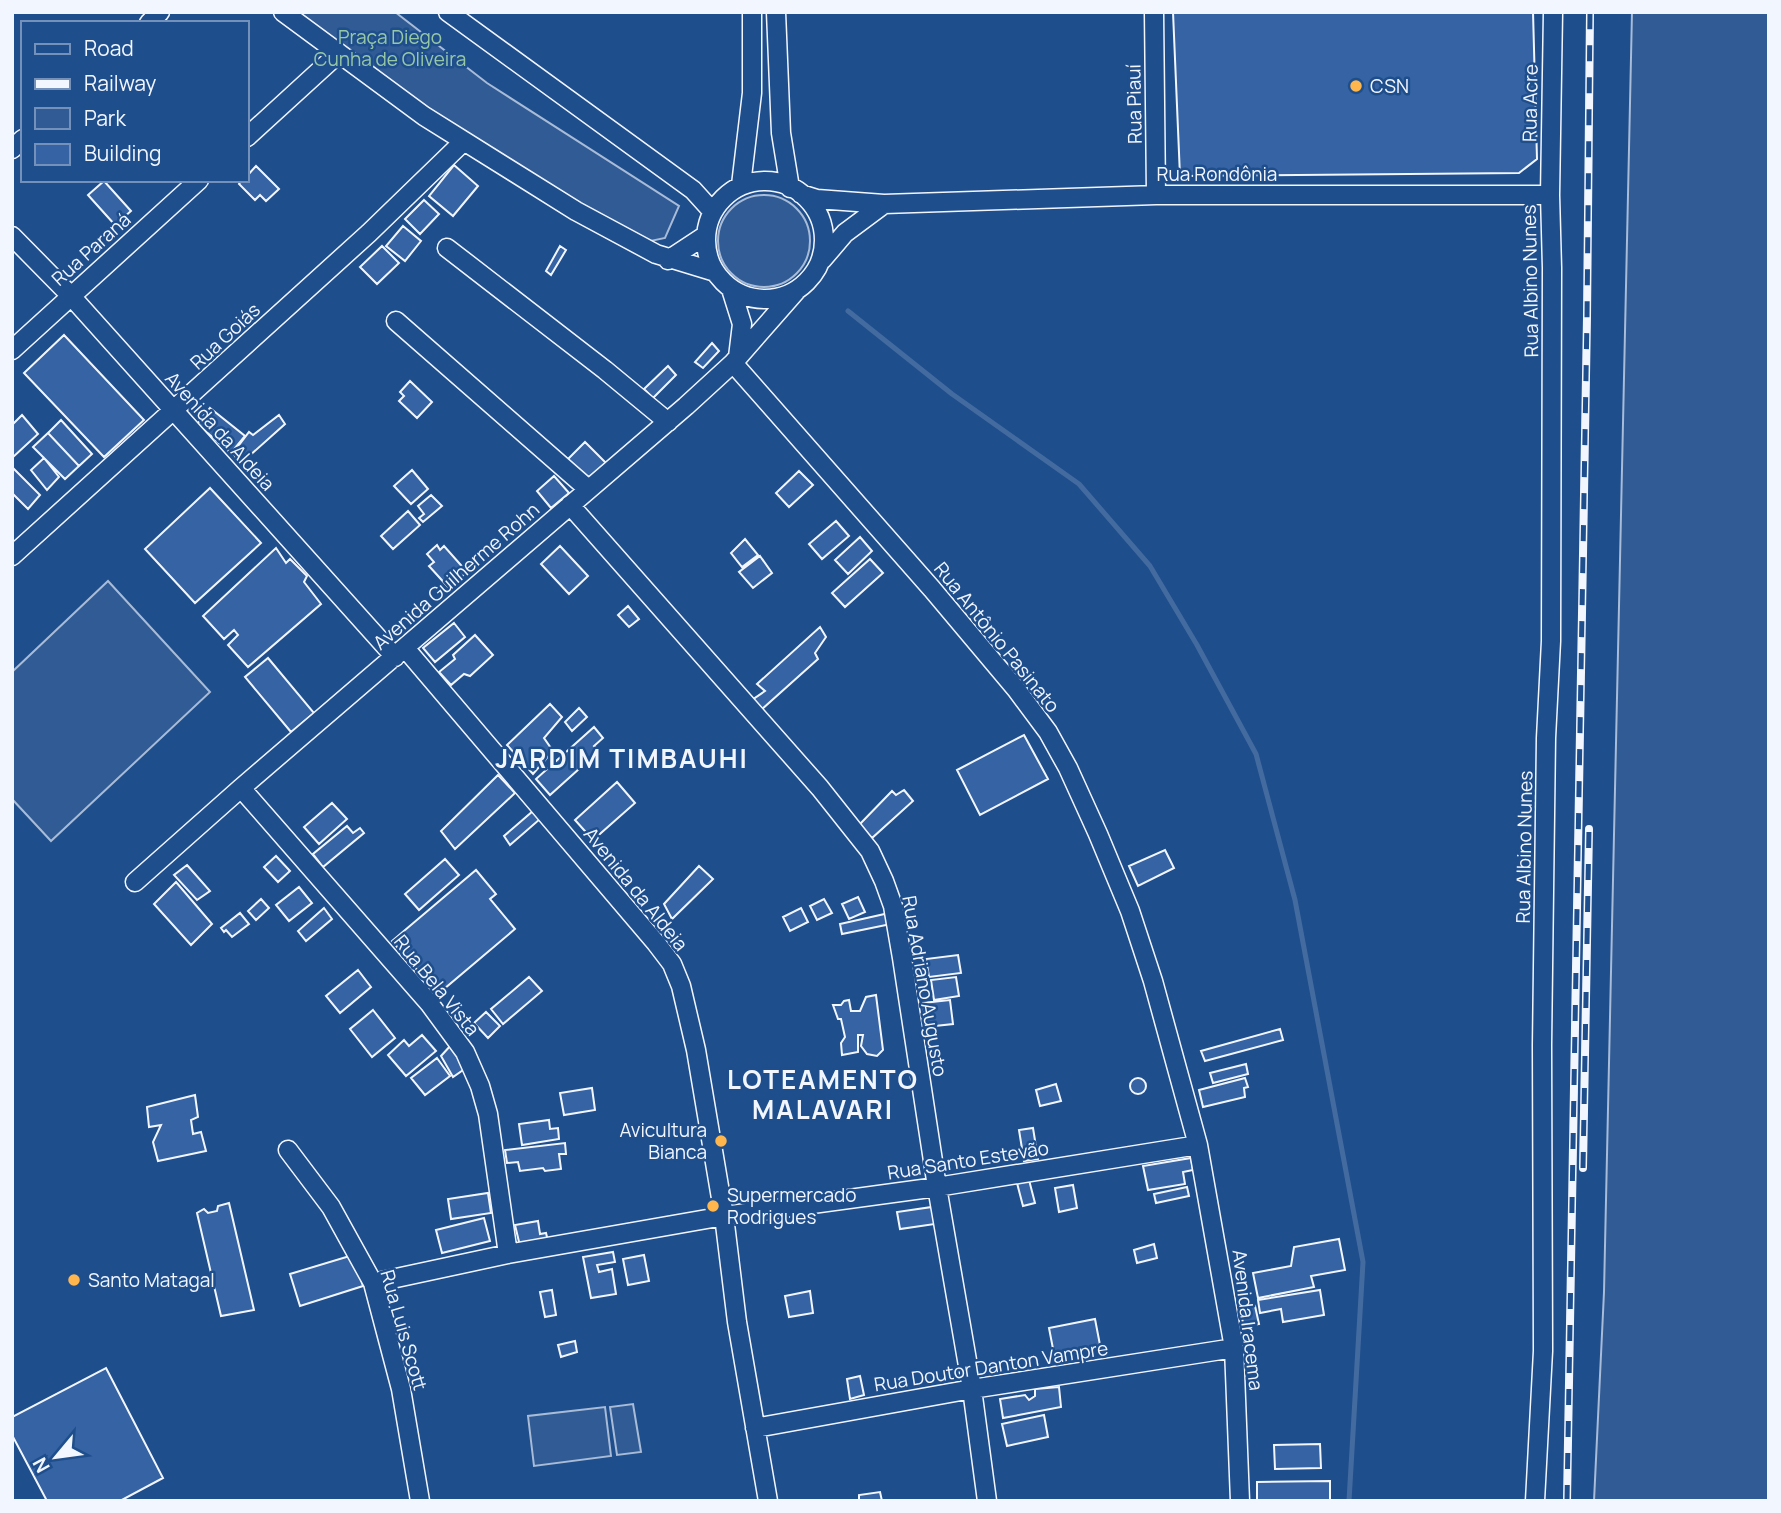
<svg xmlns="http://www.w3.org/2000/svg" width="1781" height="1513" viewBox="0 0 1781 1513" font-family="Manrope,sans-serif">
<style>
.green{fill:#305b95;stroke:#a8bbd7;stroke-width:2}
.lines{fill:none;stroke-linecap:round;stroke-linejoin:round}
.stream{stroke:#446ba0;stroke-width:5}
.building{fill:#3563a3;stroke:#f2f6ff;stroke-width:2}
.minor-casing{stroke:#f2f6ff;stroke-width:21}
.minor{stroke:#1f4e8c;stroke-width:18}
.rail-casing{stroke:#f2f6ff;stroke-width:8}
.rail{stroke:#1f4e8c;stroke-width:5;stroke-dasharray:16;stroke-linecap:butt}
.poi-dot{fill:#ffb74d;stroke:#1f4e8c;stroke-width:2.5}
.labels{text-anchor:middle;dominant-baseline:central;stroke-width:5;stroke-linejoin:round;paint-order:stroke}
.park-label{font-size:19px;fill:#97c8a6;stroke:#1f4e8c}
.poi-label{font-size:19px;fill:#f2f6ff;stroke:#1f4e8c;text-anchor:start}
.street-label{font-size:19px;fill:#f2f6ff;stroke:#1f4e8c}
.district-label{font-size:26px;font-weight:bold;letter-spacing:2px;fill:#f2f6ff;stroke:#1f4e8c}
</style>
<rect width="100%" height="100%" fill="#1f4e8c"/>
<path class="green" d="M291 12H395L487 83 679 206 665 238 641 243 447 128Z
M1632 12H1769V1501H1594L1604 1292Z
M718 241a46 46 0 1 1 92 0a46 46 0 1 1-92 0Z
M108 581 210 692 51 841 12 799V672Z
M633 1404 641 1452 617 1455 610 1407Z
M605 1407 611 1456 534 1466 528 1416Z"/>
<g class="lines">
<path class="stream" d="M848 311 952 394 1079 484 1150 566 1197 645 1256 754 1295 900 1363 1262 1349 1501"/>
</g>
<path class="building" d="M1173 12H1533L1537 159 1519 173 1180 176Z
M454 165 478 186 453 216 429 196Z
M256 166 279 189 266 201 260 195 255 200 239 184 242 180H247V176Z
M104 181 131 211 115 225 88 195Z
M424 200 439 214 420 234 405 219Z
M403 226 421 241 405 261 386 246Z
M382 246 399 263 377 284 360 267Z
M560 246 566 250 551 275 546 271Z
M64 335 144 420 104 457 24 373Z
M712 343 719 351 703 368 695 362Z
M668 366 676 375 653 398 644 389Z
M410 381 432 402 417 418 399 401 404 396 400 392Z
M210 408 245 436 231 453 197 424Z
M22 415 38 434 12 458V425Z
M279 415 285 424 247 458 239 462 233 453 249 432 253 435Z
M61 420 92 454 79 466 48 433Z
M48 433 79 466 65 479 33 447Z
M585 442 607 464 588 482 567 460Z
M44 458 59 477 47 490 31 470Z
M12 467 40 495 28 509 12 493Z
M412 470 428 489 411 504 394 486Z
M799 471 813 485 789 507 776 493Z
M554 476 569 493 551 508 537 491Z
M210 488 261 543 195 603 145 549Z
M431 495 442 506 423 522 419 518 424 514 418 506Z
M408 511 420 525 393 549 381 536Z
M836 521 849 536 822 559 809 544Z
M860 537 872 551 848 574 835 560Z
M745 539 758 555 742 567 731 553Z
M437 545 440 550 444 546 467 572 449 588 429 566 434 562 427 554Z
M560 546 588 576 569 594 541 564Z
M276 548 286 563 290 559 307 576 304 582 321 604 248 667 228 645 238 635 234 630 224 639 203 616Z
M760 556 772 573 753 588 739 572Z
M870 559 883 573 845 607 832 593Z
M628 606 639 619 629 627 618 615Z
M454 623 465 637 435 662 423 648Z
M820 627 826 637 815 653 818 659 761 710 752 700 765 691 757 684Z
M475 635 493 655 470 676 464 674 451 685 439 672 455 659 453 655Z
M268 658 314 713 291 732 245 677Z
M550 704 562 717 544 738 553 751 533 774 507 745Z
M579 708 587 717 572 731 565 722Z
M594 727 603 738 594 746 599 751 550 795 536 779Z
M1024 735 1048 779 980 815 957 770Z
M498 775 515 793 455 849 441 831Z
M617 782 635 803 593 840 575 820Z
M904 790 913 801 872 838 859 825 892 791 896 795Z
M332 803 347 819 319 844 304 827Z
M533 811 540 819 510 845 504 836Z
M347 826 353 833 360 828 364 833 323 867 313 854Z
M1165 850 1174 868 1138 886 1129 866Z
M276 856 290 871 278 882 264 867Z
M445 859 459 875 419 910 405 894Z
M187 865 210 891 197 900 174 875Z
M699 866 713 879 672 919 664 904Z
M476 870 496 894 490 899 515 929 438 994 392 941Z
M176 882 212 924 191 945 154 904Z
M299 887 312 903 289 921 276 905Z
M858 897 865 912 849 919 842 904Z
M261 899 269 908 256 920 248 911Z
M824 899 832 913 817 920 810 906Z
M324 908 332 919 306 941 298 931Z
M801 908 808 922 790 931 783 917Z
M240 913 249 924 232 937 226 930 224 932 221 928Z
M889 913 891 924 842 934 840 924Z
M958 955 961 973 929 977 926 959Z
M358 970 371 987 340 1013 326 996Z
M529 977 542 991 503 1024 491 1009Z
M956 977 959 996 934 1000 931 980Z
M876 995 883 1050 877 1056 867 1054 861 1046 863 1035H858V1052L842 1055 841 1043 845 1037 841 1019H838L833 1005H841L844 1001 849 1000 851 1011H860L866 997Z
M950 1000 953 1024 926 1027 923 1003Z
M373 1010 395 1038 372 1057 350 1029Z
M486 1012 500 1026 488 1038 474 1023Z
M1280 1029 1283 1040 1205 1061 1201 1051Z
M422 1035 436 1051 406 1076 388 1055 404 1040 409 1046Z
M452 1044 466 1068 453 1077 441 1056Z
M437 1058 450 1076 425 1095 411 1078Z
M1246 1064 1248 1074 1213 1083 1210 1073Z
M1245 1078 1248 1087 1244 1088 1245 1097 1203 1107 1199 1090Z
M1130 1086a8 8 0 1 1 16 0a8 8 0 1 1-16 0Z
M1056 1084 1061 1101 1040 1106 1036 1090Z
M592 1088 595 1110 564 1115 560 1093Z
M195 1095 198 1117 191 1120 193 1134 201 1132 206 1151 158 1161 153 1142 161 1125 149 1127 147 1107Z
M549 1120 550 1129 558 1128 559 1139 522 1145 519 1124Z
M1033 1128 1038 1159 1024 1161 1019 1130Z
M565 1143 566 1154H559L561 1169 545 1171 543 1168 520 1171 518 1162 507 1163 505 1150Z
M1191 1158 1193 1170 1183 1172 1185 1184 1148 1190 1143 1166Z
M1029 1180 1035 1203 1023 1206 1017 1183Z
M1073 1185 1077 1208 1059 1212 1055 1188Z
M1187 1187 1189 1196 1156 1203 1154 1194Z
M488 1193 491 1213 451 1219 448 1199Z
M229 1203 254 1310 221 1316 197 1213 204 1209 208 1213 217 1211 218 1206Z
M932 1207 935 1224 900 1229 897 1212Z
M484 1218 490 1241 442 1253 436 1230Z
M538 1221 540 1234 546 1233 548 1241 520 1246 515 1225Z
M1339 1239 1345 1270 1311 1276 1314 1287 1258 1298 1253 1273 1291 1266 1294 1247Z
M1154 1244 1157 1258 1137 1263 1134 1250Z
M613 1252 615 1262 597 1265 599 1272 612 1269 616 1294 591 1298 583 1257Z
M353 1255 363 1286 300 1306 290 1274Z
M644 1255 649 1281 628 1285 623 1259Z
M552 1290 556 1315 545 1317 540 1292Z
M1320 1290 1324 1315 1283 1322 1281 1309 1260 1313 1258 1300Z
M810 1291 813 1313 789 1317 785 1296Z
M1255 1306 1259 1324 1244 1327 1240 1309Z
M1095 1319 1100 1345 1054 1354 1049 1328Z
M575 1341 577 1352 561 1357 558 1345Z
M106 1368 163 1478 120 1501H47L12 1435V1417Z
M860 1376 864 1395 850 1399 847 1379Z
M1059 1387 1061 1407 1003 1418 1000 1399 1025 1395 1029 1400 1035 1396V1389Z
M1044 1415 1048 1437 1007 1446 1002 1424Z
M1320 1444 1321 1468 1275 1469 1274 1445Z
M1330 1481V1501H1257V1482Z
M880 1492 882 1501H859V1495Z"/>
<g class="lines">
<defs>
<path id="minor" d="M283 12 424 116 576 211 656 254 715 272
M448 12 693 190 712 211
M776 12 781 133 790 188
M1154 12 1156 195
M149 23 160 12
M247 137 339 53
M12 149 23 139
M706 240a59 59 0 1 1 118 0a59 59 0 1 1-118 0Z
M741 185 752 93V12
M801 194 817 199 884 204 1156 195H1550
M12 236 71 296 395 657
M447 248 605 370 668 422
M668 260 706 235
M822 260 845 233 884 204
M731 289 742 324 738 357
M396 321 588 489
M12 350 199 180
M733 363 932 589 1016 689 1048 732 1068 768 1098 834 1130 911 1153 981 1198 1145 1234 1348 1240 1501
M570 505 820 788 870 851 884 881 893 906 902 958 937 1187 972 1389 987 1501
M12 556 369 233 463 142
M405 648 656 943 672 964 681 986 696 1050 724 1216 737 1322 768 1501
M241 788 429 1003 465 1052 480 1086 488 1114 508 1254
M135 882 241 788 686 406 733 363 796 291
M288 1150 331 1207 373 1283 401 1389 420 1501
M373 1283 508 1254 724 1216 937 1187 1198 1145
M755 1428 972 1389 1234 1348
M1535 1501 1543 1351 1542 1045 1546 738 1551 641 1552 268 1550 195 1553 12"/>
</defs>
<use href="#minor" class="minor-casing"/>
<use href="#minor" class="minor"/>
<defs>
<path id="rail" d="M1583 1168 1589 829
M1567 1501 1587 317 1590 12"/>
</defs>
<use href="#rail" class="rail-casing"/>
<use href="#rail" class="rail"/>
</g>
<g class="poi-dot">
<circle cx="1356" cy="86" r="7"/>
<circle cx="721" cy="1141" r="7"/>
<circle cx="713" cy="1206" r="7"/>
<circle cx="74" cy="1280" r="7"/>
</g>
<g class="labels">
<g class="park-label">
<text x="390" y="37">Praça Diego<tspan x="390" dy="22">Cunha de Oliveira</tspan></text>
</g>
<g class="poi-label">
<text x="1370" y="86">CSN</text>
<text x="707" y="1130" text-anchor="end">Avicultura<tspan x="707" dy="22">Bianca</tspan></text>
<text x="727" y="1195">Supermercado<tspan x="727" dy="22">Rodrigues</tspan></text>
<text x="88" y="1280">Santo Matagal</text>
</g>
<g class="street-label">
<text transform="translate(1530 103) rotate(-89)">Rua Acre</text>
<text transform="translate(1134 104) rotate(-91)">Rua Piauí</text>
<text x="1217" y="174">Rua Rondônia</text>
<text transform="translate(91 249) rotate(-42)">Rua Paraná</text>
<text transform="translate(1530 281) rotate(-91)">Rua Albino Nunes</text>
<text transform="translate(225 336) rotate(-43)">Rua Goiás</text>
<text transform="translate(220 431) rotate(48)">Avenida da Aldeia</text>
<text transform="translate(456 576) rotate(-41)">Avenida Guilherme Rohn</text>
<text transform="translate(997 637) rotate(51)">Rua Antônio Pasinato</text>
<text transform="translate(1524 847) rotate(-89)">Rua Albino Nunes</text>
<text transform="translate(636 889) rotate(51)">Avenida da Aldeia</text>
<text transform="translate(437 985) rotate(51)">Rua Bela Vista</text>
<text transform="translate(925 986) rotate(80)">Rua Adriano Augusto</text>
<text transform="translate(968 1160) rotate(-9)">Rua Santo Estevão</text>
<text transform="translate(1248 1320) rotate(83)">Avenida Iracema</text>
<text transform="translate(404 1330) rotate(74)">Rua Luis Scott</text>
<text transform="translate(991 1366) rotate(-9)">Rua Doutor Danton Vampre</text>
</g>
<g class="district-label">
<text x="622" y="758">JARDIM TIMBAUHI</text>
<text x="823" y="1079">LOTEAMENTO<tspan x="823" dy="30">MALAVARI</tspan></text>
</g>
</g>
<rect width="1781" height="1513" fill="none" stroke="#f2f6ff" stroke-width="28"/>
<rect x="21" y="21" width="228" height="161" fill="#1f4e8c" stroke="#7391ba" stroke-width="2"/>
<rect x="35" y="44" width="35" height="10" fill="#1f4e8c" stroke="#7391ba" stroke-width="2"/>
<text x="84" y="56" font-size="21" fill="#f2f6ff">Road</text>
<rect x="35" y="79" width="35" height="10" fill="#f2f6ff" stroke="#7391ba" stroke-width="2"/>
<text x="84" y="91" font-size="21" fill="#f2f6ff">Railway</text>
<rect x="35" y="108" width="35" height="21" fill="#305b95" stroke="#7391ba" stroke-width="2"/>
<text x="84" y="126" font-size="21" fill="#f2f6ff">Park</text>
<rect x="35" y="144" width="35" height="21" fill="#3563a3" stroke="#7391ba" stroke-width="2"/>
<text x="84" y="161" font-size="21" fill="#f2f6ff">Building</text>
<g transform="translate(56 1457) rotate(241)" stroke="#1f4e8c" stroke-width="5" paint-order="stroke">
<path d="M0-5L12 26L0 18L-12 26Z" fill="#f2f6ff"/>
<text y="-10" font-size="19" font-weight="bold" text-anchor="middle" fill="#f2f6ff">N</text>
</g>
</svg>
